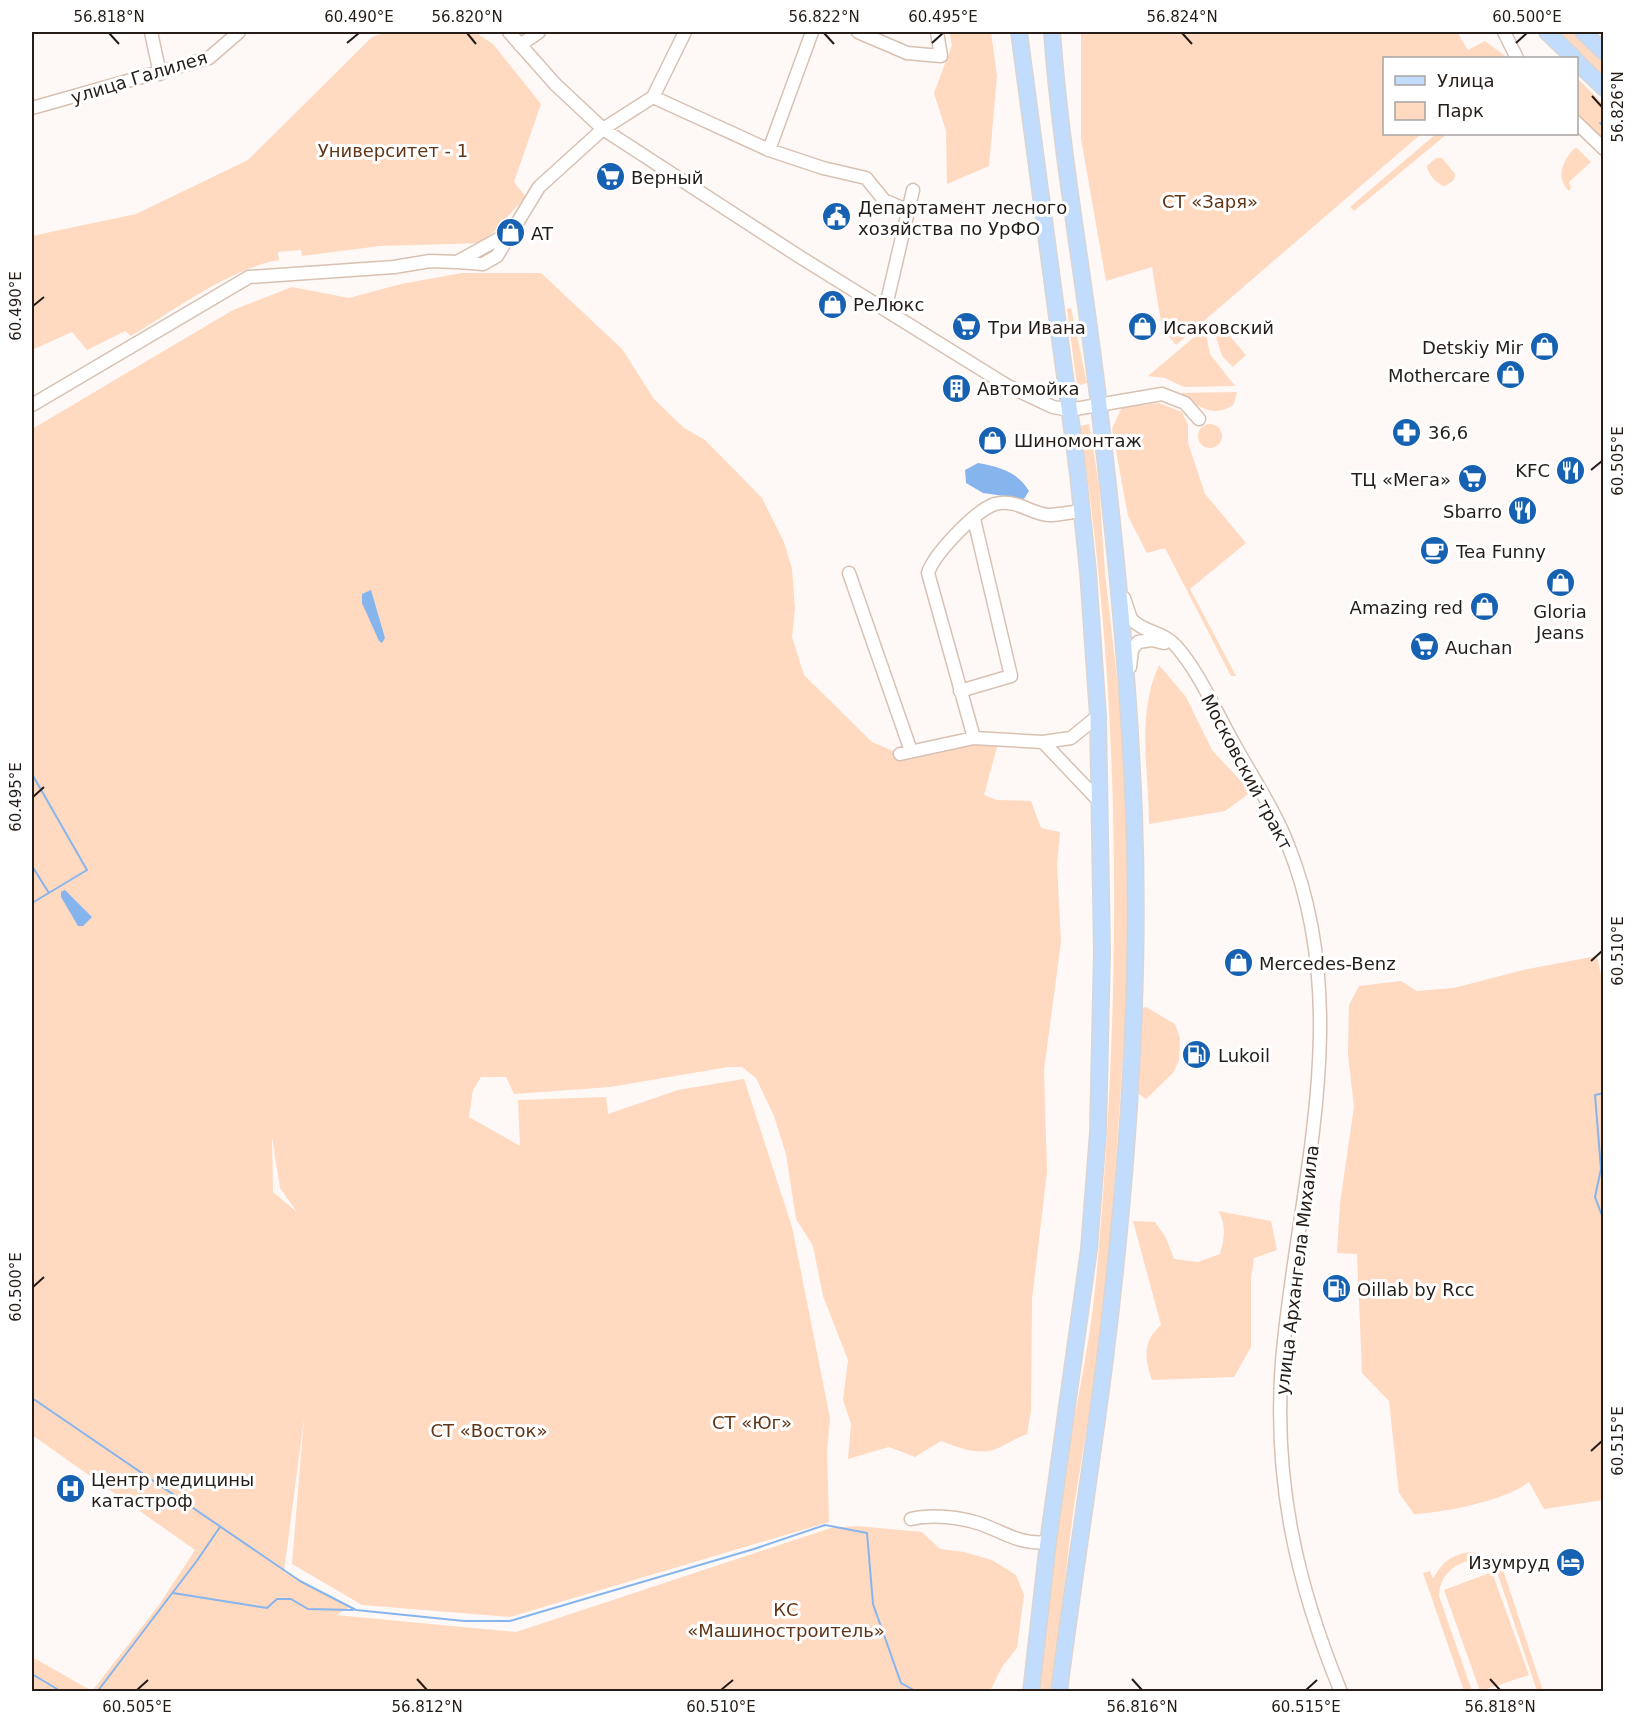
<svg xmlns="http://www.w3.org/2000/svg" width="1635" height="1723" viewBox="0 0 1635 1723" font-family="'DejaVu Sans',sans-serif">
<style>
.green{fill:#ffd9c0;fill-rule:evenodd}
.water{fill:#86b5ee}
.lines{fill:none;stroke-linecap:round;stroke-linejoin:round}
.stream{stroke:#86b5ee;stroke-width:2}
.minor-casing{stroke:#d8c1b2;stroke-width:15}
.major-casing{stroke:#d8d6d5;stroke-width:18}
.minor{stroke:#fff;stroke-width:12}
.major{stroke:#c1dcfd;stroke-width:15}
.ticks{fill:none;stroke:#261d18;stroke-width:2}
.labels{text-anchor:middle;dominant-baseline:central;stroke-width:6;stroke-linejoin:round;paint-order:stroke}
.street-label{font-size:18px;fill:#261d18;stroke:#fff}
.park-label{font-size:18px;fill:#613617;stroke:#fff}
.poi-label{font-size:18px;fill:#261d18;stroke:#fff;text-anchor:start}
.neatline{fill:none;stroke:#261d18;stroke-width:2}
.ticks-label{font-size:15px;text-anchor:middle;fill:#261d18}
</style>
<rect width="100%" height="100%" fill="#fef9f6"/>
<path class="green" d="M387 32H475L493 44 541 104 514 182 526 197 483 243 380 246 302 256 301 250 278 252 279 260C233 267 171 312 131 336L125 331 87 350 72 332 32 350V236L136 214 248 160 372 37Z
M949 32H991L997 76 989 166 947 184 946 131 934 93 952 45Z
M1081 32H1457L1468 50 1485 41 1508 58H1384V134H1421L1176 345 1162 328 1152 267 1106 281 1081 139Z
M1560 32H1575L1603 60V76Z
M1576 77 1603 104V142L1577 115Z
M1436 134H1447L1354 211 1350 207Z
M1576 147 1591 162 1569 182 1571 188 1569 191C1554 177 1564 158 1576 147Z
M1436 158H1442L1455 174 1454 180 1445 186C1437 185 1428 174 1427 166Z
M462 273H541L622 349 654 399 684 428 705 440 762 498 784 542 792 569 795 608 792 637 804 675 872 742 900 754 999 740 984 795 997 800 1031 801 1041 828 1060 832 1057 865 1061 942 1044 1070 1047 1172 1032 1299 1031 1411 1027 1434C1015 1438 1005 1446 993 1450 976 1455 957 1447 941 1441L915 1457 889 1447 848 1459 851 1424 843 1400 848 1360 823 1296 813 1246 796 1219 786 1154 774 1116 756 1078 742 1067H728L610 1087 514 1094 506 1077H481L473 1090 469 1117 520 1146 518 1100 606 1097 608 1114 678 1090 744 1079 792 1227 830 1418 827 1452 829 1522 510 1617 362 1605 292 1564 304 1418 284 1572 350 1607 336 1615 516 1632 831 1528 857 1526 922 1532 940 1549 964 1552 992 1560 1016 1575 1024 1595 1017 1648 1002 1667 990 1691 35 1692 32 1689V1657L92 1691 159 1605 195 1550 32 1435V429L233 310 292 287 349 298 401 284ZM272 1137 280 1188 297 1212 273 1192Z
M1071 308 1087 383 1077 386 1067 309Z
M1205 328 1210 354 1235 386 1184 387 1165 378 1148 376Z
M1223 328 1246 355 1233 367 1222 356 1216 337Z
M1237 392 1234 404C1215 419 1197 407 1181 393Z
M1159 403 1182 412 1188 425V443L1205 494 1246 543 1190 589 1236 676H1231L1165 548 1147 553 1128 516 1112 429 1122 407Z
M1198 436a12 12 0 1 1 24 0a12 12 0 1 1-24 0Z
M1089 424 1099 485 1105 573 1125 749 1129 845 1127 997 1110 1247 1100 1348 1073 1512 1052 1691 1038 1692C1047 1630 1051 1568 1059 1507 1070 1431 1089 1356 1096 1280 1122 995 1123 709 1080 426Z
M1159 665 1186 697 1212 750 1251 792 1225 811 1149 824C1149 772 1136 714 1159 665Z
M1597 956 1604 990 1603 1500 1544 1509 1529 1482C1504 1501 1446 1512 1414 1514L1399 1493 1389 1401 1362 1373 1357 1254 1337 1253 1340 1203 1354 1107 1348 1055 1349 1005 1359 986 1401 981 1417 991 1454 988 1523 970Z
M1146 1007 1175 1024 1180 1038 1179 1060 1173 1073 1146 1099 1139 1094 1142 1008Z
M1218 1211 1271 1221 1277 1250 1254 1258 1251 1279V1347L1234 1377 1152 1380C1144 1357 1143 1341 1161 1325L1133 1221 1155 1222 1166 1238 1174 1259 1198 1262 1220 1254C1224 1240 1227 1225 1218 1211Z
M1471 1552C1487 1556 1494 1561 1504 1573L1543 1691H1537L1498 1575 1491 1567 1467 1561C1450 1567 1440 1577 1439 1596L1472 1691H1464L1423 1573 1430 1571 1433 1579C1442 1562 1452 1554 1471 1552Z
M1492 1572 1529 1675 1480 1691 1444 1590Z"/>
<path class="water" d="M978 463C999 467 1017 471 1029 491L1024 499 983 493 966 483 965 470Z
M371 590 385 638 382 643 379 641 362 603V594Z
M65 890 92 917 83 926H78L61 897V892Z"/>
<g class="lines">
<path class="stream" d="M1600 123 1604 126
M32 774 87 870 32 903
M32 866 49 893
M1604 1093 1595 1095 1601 1169 1595 1197 1604 1221
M32 1398 300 1581 356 1610 464 1621H510L754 1549 825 1525 867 1533 873 1604 901 1683 917 1692
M173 1593 267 1608 277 1599H291L308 1609 353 1610
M32 1674 62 1692
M97 1692 196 1562 220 1527"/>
<defs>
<path id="minor" d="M151 32 160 74
M509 32 555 84 603 129 800 257 1008 386 1053 407 1069 410 1162 394 1185 403 1199 419
M858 32 907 53 941 56 937 32
M1504 32 1517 58
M520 45 539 32
M653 97 769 150 823 168 866 178 884 200 909 211
M32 108 209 58 239 32
M1576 122 1604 149
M769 150 812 32
M458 262 483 264 497 256 539 187 603 129 653 97 685 32
M885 310 913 190
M32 405 249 277 394 267 430 261 457 262 511 232
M849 573 911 751
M1124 598 1131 619C1143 632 1163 632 1175 645 1200 672 1218 717 1237 749 1254 780 1275 811 1288 845 1356 1014 1297 1188 1282 1361 1273 1479 1296 1583 1341 1692
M1130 667 1132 650 1138 642 1152 640 1164 643
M960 691 1011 676 974 519
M974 738 928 573C934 554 976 510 995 504 1015 498 1031 514 1049 515 1059 515 1071 512 1081 511
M1043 742 1100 802
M900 754 974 738 1043 742 1071 738 1098 716
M911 1519C931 1514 961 1517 981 1524 1005 1533 1021 1545 1048 1542"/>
<path id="major" d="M1019 32 1078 474 1088 572 1098 716 1102 952 1098 1132 1089 1249 1048 1542 1031 1692
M1052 32C1061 157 1085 281 1099 406 1115 542 1129 678 1134 815 1141 996 1127 1180 1105 1359 1091 1470 1073 1581 1059 1692
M1547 32 1574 58
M1583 32 1604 52
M1576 61 1604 88"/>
</defs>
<use href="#minor" class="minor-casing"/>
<use href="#major" class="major-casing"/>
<use href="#minor" class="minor"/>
<use href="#major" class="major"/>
</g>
<path class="ticks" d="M109 33 119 44M467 33 476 44M824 33 834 44M1182 33 1192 44M347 43 359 33M932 43 943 33M1516 43 1527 33M1592 96 1602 107M33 306 44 297M1591 470 1602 461M33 797 44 787M1591 961 1602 951M33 1287 44 1277M1591 1451 1602 1441M417 1679 427 1690M1132 1679 1142 1690M1490 1679 1500 1690M137 1690 148 1680M721 1690 733 1680M1306 1690 1317 1680"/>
<defs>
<symbol id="supermarket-disc" viewBox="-11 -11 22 22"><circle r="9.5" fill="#1661b1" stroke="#fff"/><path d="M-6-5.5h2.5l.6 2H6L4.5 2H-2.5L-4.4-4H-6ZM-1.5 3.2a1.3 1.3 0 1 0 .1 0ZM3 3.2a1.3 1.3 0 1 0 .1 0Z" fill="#fff"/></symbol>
<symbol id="civic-disc" viewBox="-11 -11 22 22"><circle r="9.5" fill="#1661b1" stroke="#fff"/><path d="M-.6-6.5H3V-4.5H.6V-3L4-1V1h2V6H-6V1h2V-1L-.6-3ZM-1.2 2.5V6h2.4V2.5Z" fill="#fff"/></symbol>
<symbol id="shop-disc" viewBox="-11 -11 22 22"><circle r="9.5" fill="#1661b1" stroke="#fff"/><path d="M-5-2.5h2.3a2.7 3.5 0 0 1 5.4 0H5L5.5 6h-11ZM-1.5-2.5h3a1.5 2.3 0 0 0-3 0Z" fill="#fff"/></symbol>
<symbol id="building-disc" viewBox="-11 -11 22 22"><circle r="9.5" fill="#1661b1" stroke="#fff"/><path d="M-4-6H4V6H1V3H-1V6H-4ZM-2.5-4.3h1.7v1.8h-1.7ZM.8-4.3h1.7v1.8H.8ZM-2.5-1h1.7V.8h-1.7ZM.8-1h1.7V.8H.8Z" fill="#fff"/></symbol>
<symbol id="pharmacy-disc" viewBox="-11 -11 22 22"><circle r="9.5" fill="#1661b1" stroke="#fff"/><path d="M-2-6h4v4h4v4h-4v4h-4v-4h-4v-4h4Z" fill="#fff"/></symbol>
<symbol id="restaurant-disc" viewBox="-11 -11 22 22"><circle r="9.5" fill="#1661b1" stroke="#fff"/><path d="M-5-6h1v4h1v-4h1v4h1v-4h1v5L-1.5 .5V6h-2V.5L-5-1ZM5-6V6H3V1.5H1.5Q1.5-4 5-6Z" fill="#fff"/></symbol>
<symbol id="cafe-disc" viewBox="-11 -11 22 22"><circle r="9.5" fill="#1661b1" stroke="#fff"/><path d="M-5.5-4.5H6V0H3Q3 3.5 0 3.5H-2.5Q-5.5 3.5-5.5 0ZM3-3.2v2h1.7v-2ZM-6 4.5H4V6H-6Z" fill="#fff"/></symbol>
<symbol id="fuel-disc" viewBox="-11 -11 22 22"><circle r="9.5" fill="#1661b1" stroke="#fff"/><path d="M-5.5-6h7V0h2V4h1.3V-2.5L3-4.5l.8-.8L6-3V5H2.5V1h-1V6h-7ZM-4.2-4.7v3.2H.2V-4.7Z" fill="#fff"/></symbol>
<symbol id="hospital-disc" viewBox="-11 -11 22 22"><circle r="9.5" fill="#1661b1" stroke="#fff"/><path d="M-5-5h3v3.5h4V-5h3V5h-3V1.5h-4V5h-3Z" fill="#fff"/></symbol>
<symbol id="hotel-disc" viewBox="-11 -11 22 22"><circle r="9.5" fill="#1661b1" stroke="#fff"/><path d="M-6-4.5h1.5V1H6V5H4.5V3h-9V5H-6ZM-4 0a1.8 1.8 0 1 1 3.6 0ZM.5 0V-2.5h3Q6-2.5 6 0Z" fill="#fff"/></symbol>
</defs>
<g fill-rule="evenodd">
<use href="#supermarket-disc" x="594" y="160" width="33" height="33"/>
<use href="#civic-disc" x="820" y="200" width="33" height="33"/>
<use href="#shop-disc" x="494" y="216" width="33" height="33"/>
<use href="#shop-disc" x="816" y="288" width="33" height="33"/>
<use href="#supermarket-disc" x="950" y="310" width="33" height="33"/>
<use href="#shop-disc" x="1126" y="310" width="33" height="33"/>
<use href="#shop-disc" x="1528" y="330" width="33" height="33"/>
<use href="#shop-disc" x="1494" y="358" width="33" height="33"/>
<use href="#building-disc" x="940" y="372" width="33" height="33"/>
<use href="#pharmacy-disc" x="1390" y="416" width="33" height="33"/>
<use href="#shop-disc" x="976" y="424" width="33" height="33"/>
<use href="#restaurant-disc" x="1554" y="454" width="33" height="33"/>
<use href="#supermarket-disc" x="1456" y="462" width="33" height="33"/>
<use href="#restaurant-disc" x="1506" y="494" width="33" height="33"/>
<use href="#cafe-disc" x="1418" y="534" width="33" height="33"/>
<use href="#shop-disc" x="1544" y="566" width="33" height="33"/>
<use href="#shop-disc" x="1468" y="590" width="33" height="33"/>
<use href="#supermarket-disc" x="1408" y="630" width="33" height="33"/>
<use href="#shop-disc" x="1222" y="946" width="33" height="33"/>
<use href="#fuel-disc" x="1180" y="1038" width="33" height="33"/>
<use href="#fuel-disc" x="1320" y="1272" width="33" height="33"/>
<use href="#hospital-disc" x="54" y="1472" width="33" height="33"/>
<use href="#hotel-disc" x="1554" y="1546" width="33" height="33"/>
</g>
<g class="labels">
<g class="street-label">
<text transform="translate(139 77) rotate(-17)">улица Галилея</text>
<text transform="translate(1247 772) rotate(62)">Московский тракт</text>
<text transform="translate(1297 1270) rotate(-83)">улица Архангела Михаила</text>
</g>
<g class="park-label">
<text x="393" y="150">Университет - 1</text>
<text x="1210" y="201">СТ «Заря»</text>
<text x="752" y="1422">СТ «Юг»</text>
<text x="489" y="1430">СТ «Восток»</text>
<text x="786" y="1609">КС<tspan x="786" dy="21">«Машиностроитель»</tspan></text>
</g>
<g class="poi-label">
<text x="631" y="177">Верный</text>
<text x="858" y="207">Департамент лесного<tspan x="858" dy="21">хозяйства по УрФО</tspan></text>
<text x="531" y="233">AT</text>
<text x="853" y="304">РеЛюкс</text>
<text x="988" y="327">Три Ивана</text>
<text x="1163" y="327">Исаковский</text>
<text x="1523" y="347" text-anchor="end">Detskiy Mir</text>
<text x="1490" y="375" text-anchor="end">Mothercare</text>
<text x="977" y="388">Автомойка</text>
<text x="1428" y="432">36,6</text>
<text x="1014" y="440">Шиномонтаж</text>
<text x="1550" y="470" text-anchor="end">KFC</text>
<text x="1451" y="479" text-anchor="end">ТЦ «Мега»</text>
<text x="1502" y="511" text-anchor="end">Sbarro</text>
<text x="1456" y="551">Tea Funny</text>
<text x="1463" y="607" text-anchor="end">Amazing red</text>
<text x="1560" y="611" text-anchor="middle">Gloria<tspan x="1560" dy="21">Jeans</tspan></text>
<text x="1445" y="647">Auchan</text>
<text x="1259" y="963">Mercedes-Benz</text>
<text x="1218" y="1055">Lukoil</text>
<text x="1357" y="1289">Oillab by Rcc</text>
<text x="91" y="1479">Центр медицины<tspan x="91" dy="21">катастроф</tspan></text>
<text x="1550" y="1562" text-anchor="end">Изумруд</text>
</g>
</g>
<rect width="1635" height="1723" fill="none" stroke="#ffffff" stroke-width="66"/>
<rect x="1383" y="57" width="195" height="78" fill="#ffffff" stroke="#a8a5a3" stroke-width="1.5"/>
<rect x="1395" y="76" width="30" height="9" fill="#c1dcfd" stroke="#a8a5a3" stroke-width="1.5"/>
<text x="1437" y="87" font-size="18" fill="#261d18">Улица</text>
<rect x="1395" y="102" width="30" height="18" fill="#ffd9c0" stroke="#a8a5a3" stroke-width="1.5"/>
<text x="1437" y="117" font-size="18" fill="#261d18">Парк</text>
<rect x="33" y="33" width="1569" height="1657" class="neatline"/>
<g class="ticks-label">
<text x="109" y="22">56.818°N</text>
<text x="359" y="22">60.490°E</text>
<text x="467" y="22">56.820°N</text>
<text x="824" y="22">56.822°N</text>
<text x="943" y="22">60.495°E</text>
<text x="1182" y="22">56.824°N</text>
<text x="1527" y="22">60.500°E</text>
<text transform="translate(1618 107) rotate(-90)" y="5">56.826°N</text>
<text transform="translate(16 306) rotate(-90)" y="5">60.490°E</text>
<text transform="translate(1618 461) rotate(-90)" y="5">60.505°E</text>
<text transform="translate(16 797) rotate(-90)" y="5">60.495°E</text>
<text transform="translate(1618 951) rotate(-90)" y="5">60.510°E</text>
<text transform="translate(16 1287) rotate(-90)" y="5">60.500°E</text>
<text transform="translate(1618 1441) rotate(-90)" y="5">60.515°E</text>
<text x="137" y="1712">60.505°E</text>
<text x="427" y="1712">56.812°N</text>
<text x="721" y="1712">60.510°E</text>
<text x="1142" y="1712">56.816°N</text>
<text x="1306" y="1712">60.515°E</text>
<text x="1500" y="1712">56.818°N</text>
</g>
</svg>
